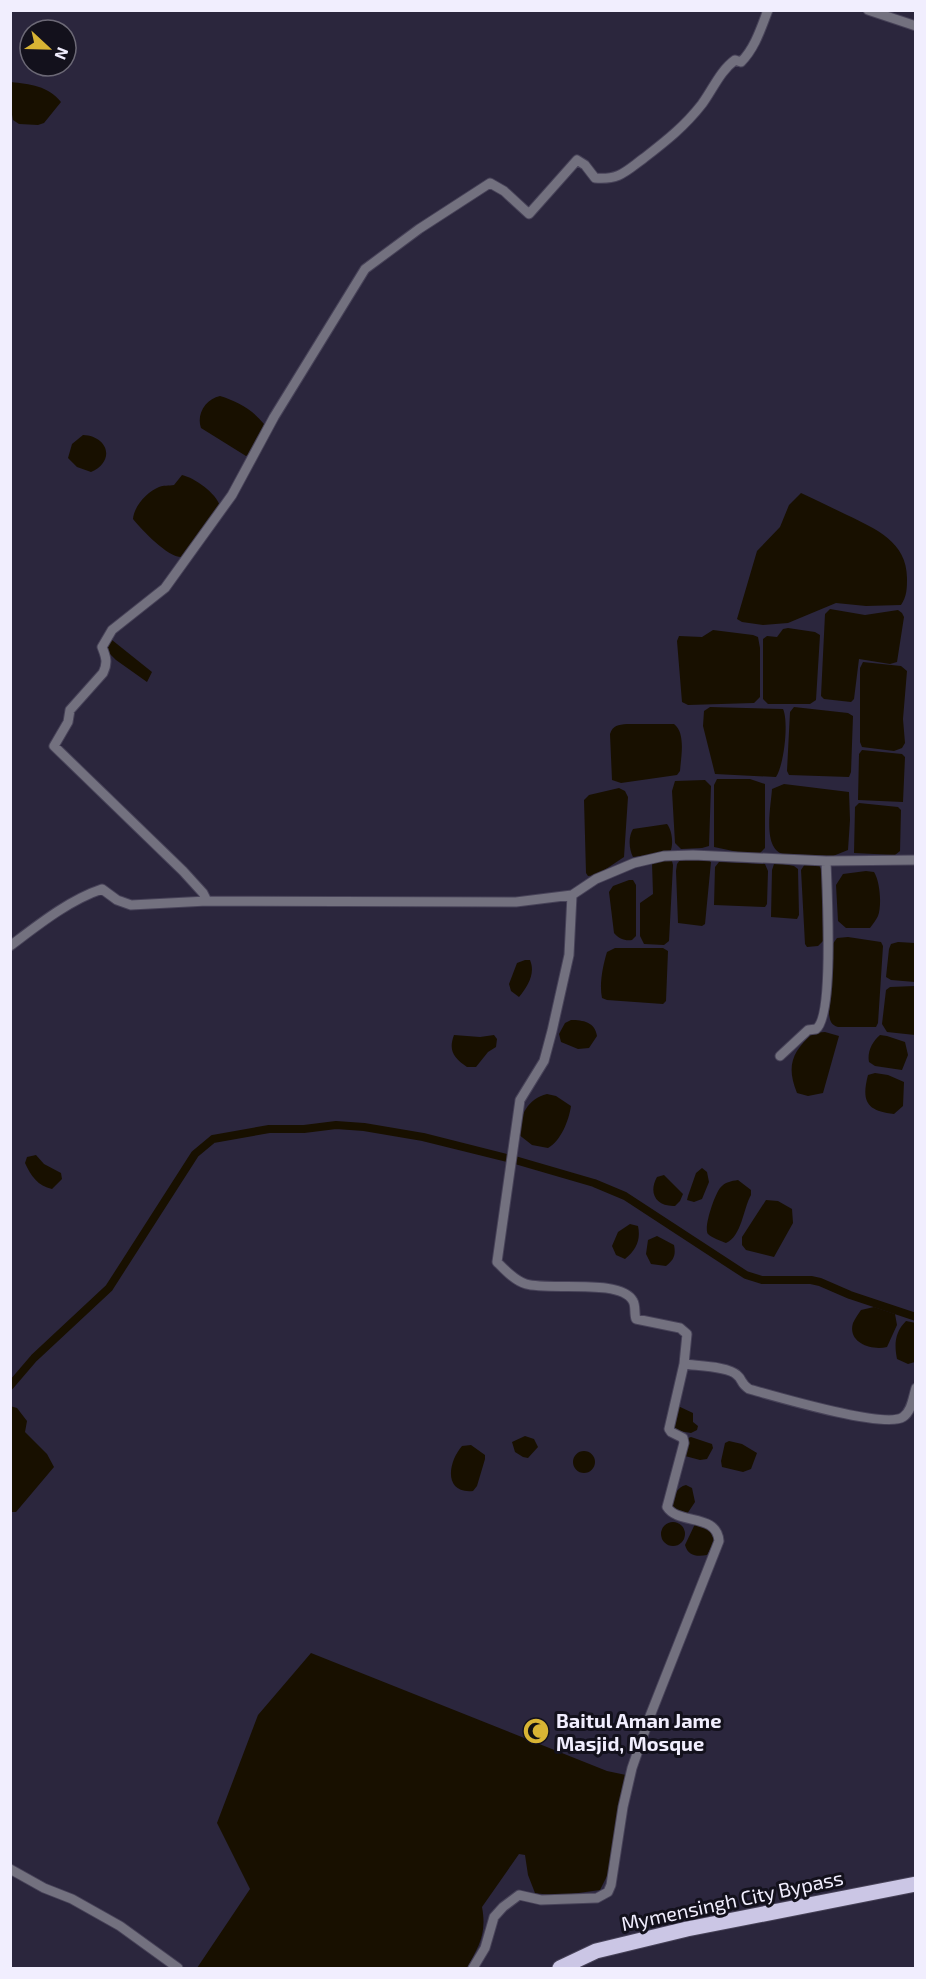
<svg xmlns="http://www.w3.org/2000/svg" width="926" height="1979" viewBox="0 0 926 1979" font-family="'Exo 2',sans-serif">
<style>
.water{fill:#181000}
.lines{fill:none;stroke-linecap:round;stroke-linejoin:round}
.canal{stroke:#181000;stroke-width:8}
.minor-casing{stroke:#474258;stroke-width:11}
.trunk-casing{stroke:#474258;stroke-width:17}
.minor{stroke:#73717f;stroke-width:9}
.trunk{stroke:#cbc6e5;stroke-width:15}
.labels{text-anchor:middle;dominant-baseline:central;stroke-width:6;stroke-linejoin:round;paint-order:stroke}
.poi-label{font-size:20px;font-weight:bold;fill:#f1eefe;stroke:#13111c;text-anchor:start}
.street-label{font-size:20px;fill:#f1eefe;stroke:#13111c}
</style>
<rect width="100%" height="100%" fill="#2b263d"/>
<path class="water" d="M11 82C29 84 49 86 61 102L44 123 38 125 19 124 13 120 11 109Z
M220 396C237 401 253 410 264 424L253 452 246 456 201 428C196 414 206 399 220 396Z
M83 435C108 436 116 461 91 472L77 467 68 458 72 444Z
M182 475C195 478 216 493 220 506L205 524 183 557C169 559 142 530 133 519 134 506 147 492 159 487 163 485 169 486 174 485Z
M801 493C817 500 832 508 847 515 876 529 907 542 907 578 907 588 907 596 901 605L866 606 836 603 788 623 763 625 742 622 737 619 757 551 780 527 789 505Z
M830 609 865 615 898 610 902 613 904 617 897 662 890 664 859 659 854 699 851 702 824 699 821 696 825 614Z
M788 628 815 632 820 635 816 700 810 704H768L763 699V639L767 636 777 637 783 629Z
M713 630 753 635 758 637 760 648V697L754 703 688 705 682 702 677 641 679 636 702 637Z
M112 640 152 672 147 682 116 660 105 649Z
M863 662 901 666 907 671 903 719 905 743 902 748 894 751 862 747 860 742V668Z
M710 707 783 709C789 722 784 765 776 777L715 774 703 726 704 711Z
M794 707 848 713 853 716 851 772 849 777 789 775 787 771 790 712Z
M627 724H674C686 733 681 757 680 771L677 775 621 783 612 780 610 734C613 725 618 725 627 724Z
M862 750 902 754 905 757 903 802 858 800 859 754Z
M717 779H750L765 784V848L757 856 714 847V785Z
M705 780 711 786 709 846 702 848 681 849 675 843 672 791 675 781Z
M784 784 849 792 850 820 848 850 833 856 783 854C762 848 771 806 772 789Z
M619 788 625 791 628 797 624 857 597 875 588 876 586 873 584 800 589 795Z
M859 803 898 807 901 810 900 851 895 855 854 853 855 807Z
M667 824C672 830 674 845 670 852L633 857C629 849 628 837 633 829Z
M667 860 672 861 673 865 669 941 664 945 644 944 640 936V903L653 894 652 863Z
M680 860H708L711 862 705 924 702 926 678 923 676 871 677 864Z
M719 862 765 864 768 871 767 904 765 907 714 905 715 867Z
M777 863 794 866 798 869 799 915 797 919 771 917 772 870 774 864Z
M805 864 819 865 822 871 823 941 818 946 807 947 805 944 801 870Z
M866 871 874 872C880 881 882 905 878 916 876 920 873 924 870 928H846L838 921 836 885 843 874Z
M629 880H633L636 885V936L632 940C625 941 619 939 614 933L609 892 613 886Z
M848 937 881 942 883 946 878 1023 876 1027H838C831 1025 830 1021 829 1014L832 945 837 938Z
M898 942 915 943V982L891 980 886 977 889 949 891 944Z
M615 948H663L668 951 666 1001 663 1004 607 1000 602 998C599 984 603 965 607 952Z
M525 960H530C536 974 527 987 519 997L511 991 509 984 517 963Z
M915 986V1035L887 1032 882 1024 886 990 890 987Z
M571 1020C583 1020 595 1022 597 1036L589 1048 578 1049 561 1042 559 1034 565 1023Z
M825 1032 839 1036 823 1093 808 1096 797 1093C786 1066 792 1052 813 1033Z
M454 1035 480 1037 494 1035 497 1039 496 1047 488 1052 476 1067H467C454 1058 448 1051 454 1035Z
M880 1035 887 1036 905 1042 908 1055 902 1070 875 1066 869 1062C867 1052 872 1042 880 1035Z
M875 1073 888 1075 904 1082 903 1106 894 1114C867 1111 861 1102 868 1075Z
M547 1094 556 1096 571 1106C569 1120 561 1141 548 1148L532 1145 518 1134C520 1116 528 1098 547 1094Z
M36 1155 44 1164 61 1173 62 1179 52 1189C38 1186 31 1176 25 1163L27 1157Z
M702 1168 707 1172 709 1182 702 1199 694 1202 687 1200 688 1196 696 1173Z
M664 1175 683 1194 680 1201 675 1206C656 1207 648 1193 657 1177Z
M738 1180 751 1190V1195C743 1209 742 1236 726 1243 721 1241 712 1238 708 1234 703 1228 715 1194 720 1188 725 1182 731 1181 738 1180Z
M766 1200 778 1201 792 1209 793 1223 774 1257 746 1250 742 1245V1237Z
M630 1224 638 1226C641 1240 636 1250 625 1259L616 1255 612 1246 618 1232Z
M657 1236 674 1245C676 1255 674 1260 666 1266L651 1264 646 1254 648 1240Z
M874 1307 895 1314 897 1325 887 1347C872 1351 847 1343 853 1323 855 1319 858 1314 861 1310Z
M906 1321 916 1323 915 1362 908 1364 897 1359C894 1344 895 1332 906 1321Z
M10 1406 17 1408 27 1421 25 1432 47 1454 54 1467 16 1512H11Z
M678 1406 693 1413V1422L698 1426 697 1430 691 1433 673 1430Z
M525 1436 534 1439 538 1447 528 1458 523 1457 515 1452 512 1442Z
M691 1437 712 1444 713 1448 707 1459 700 1460 685 1456 684 1451 688 1438Z
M729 1441 742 1444 757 1453 751 1469 743 1472 722 1467 721 1461 725 1443Z
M471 1445 485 1455V1459L477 1486 473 1491C443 1494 448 1462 462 1446Z
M573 1462a11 11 0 1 1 22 0a11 11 0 1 1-22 0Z
M686 1485 692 1488 695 1502 687 1514 677 1512 671 1505C673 1497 677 1487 686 1485Z
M661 1534a12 12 0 1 1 24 0a12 12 0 1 1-24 0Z
M699 1523 714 1531V1542L707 1555C697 1557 688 1556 685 1545L695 1524Z
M311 1653 607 1771 626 1775 608 1874 600 1890 557 1896 535 1893 528 1875 525 1855 519 1854 482 1907C487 1934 479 1946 467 1968H197L250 1889 217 1823 258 1715Z"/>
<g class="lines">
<path class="canal" d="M10 1386 34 1358 109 1288 195 1154 213 1139 269 1129H304L336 1125 364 1127 423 1137 515 1160 594 1183 625 1196 746 1275 762 1280H811L820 1282 850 1295 916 1317"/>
<defs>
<path id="minor" d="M868 10 916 26
M207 901 203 893 183 871 54 746 68 722 70 710 103 673C108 663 106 657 102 647L112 630 165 588 232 495 274 417 365 269 419 229 490 183 504 191 529 214 577 160 585 165 595 178C620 180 626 171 644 158 666 141 685 126 702 104 713 89 720 71 735 60L741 62C755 48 761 28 768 10
M10 946C38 925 69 900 102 889L117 900 131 905 207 901 516 902 572 895 596 879 634 863 664 856 693 855 826 861 916 860
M780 1056 808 1030 816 1029C834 1017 827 887 826 861
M684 1364C697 1366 728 1366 737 1375 743 1380 740 1383 749 1389 774 1396 885 1429 903 1417 912 1411 913 1397 916 1388
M10 1869 44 1888 72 1899 120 1926 178 1968
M473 1968 485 1948 494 1917 503 1907 519 1895 541 1900 597 1898 608 1892 611 1885 623 1807 632 1768 650 1716 719 1541C717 1513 678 1525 667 1507L684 1443 683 1438 671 1432 669 1429 684 1364 687 1334 680 1328 636 1319C634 1314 636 1306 633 1301 621 1278 549 1291 526 1284 515 1281 505 1270 497 1262L520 1100 544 1061 552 1031 569 955 572 895"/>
<path id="trunk" d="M560 1968 596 1951 687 1929 916 1884"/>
</defs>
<use href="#minor" class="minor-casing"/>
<use href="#trunk" class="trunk-casing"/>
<use href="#minor" class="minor"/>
<use href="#trunk" class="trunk"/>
</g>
<defs>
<symbol id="mosque-disc" viewBox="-11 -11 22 22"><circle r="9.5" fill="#d8b434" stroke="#13111c"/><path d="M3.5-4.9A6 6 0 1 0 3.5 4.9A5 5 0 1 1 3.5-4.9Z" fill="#111"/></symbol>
</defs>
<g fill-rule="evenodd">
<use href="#mosque-disc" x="521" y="1716" width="30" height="30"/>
</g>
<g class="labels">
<g class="poi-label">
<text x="556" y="1720">Baitul Aman Jame<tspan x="556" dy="23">Masjid, Mosque</tspan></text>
</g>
<g class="street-label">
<text transform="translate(732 1900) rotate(-12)">Mymensingh City Bypass</text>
</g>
</g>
<rect width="926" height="1979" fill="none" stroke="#f1eefe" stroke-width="24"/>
<g transform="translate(48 48) rotate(112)"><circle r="28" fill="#13111c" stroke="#6c6976" stroke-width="1.5"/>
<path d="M0-4.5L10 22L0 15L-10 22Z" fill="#d8b434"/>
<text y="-9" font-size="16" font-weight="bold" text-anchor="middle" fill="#f1eefe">N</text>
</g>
</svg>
